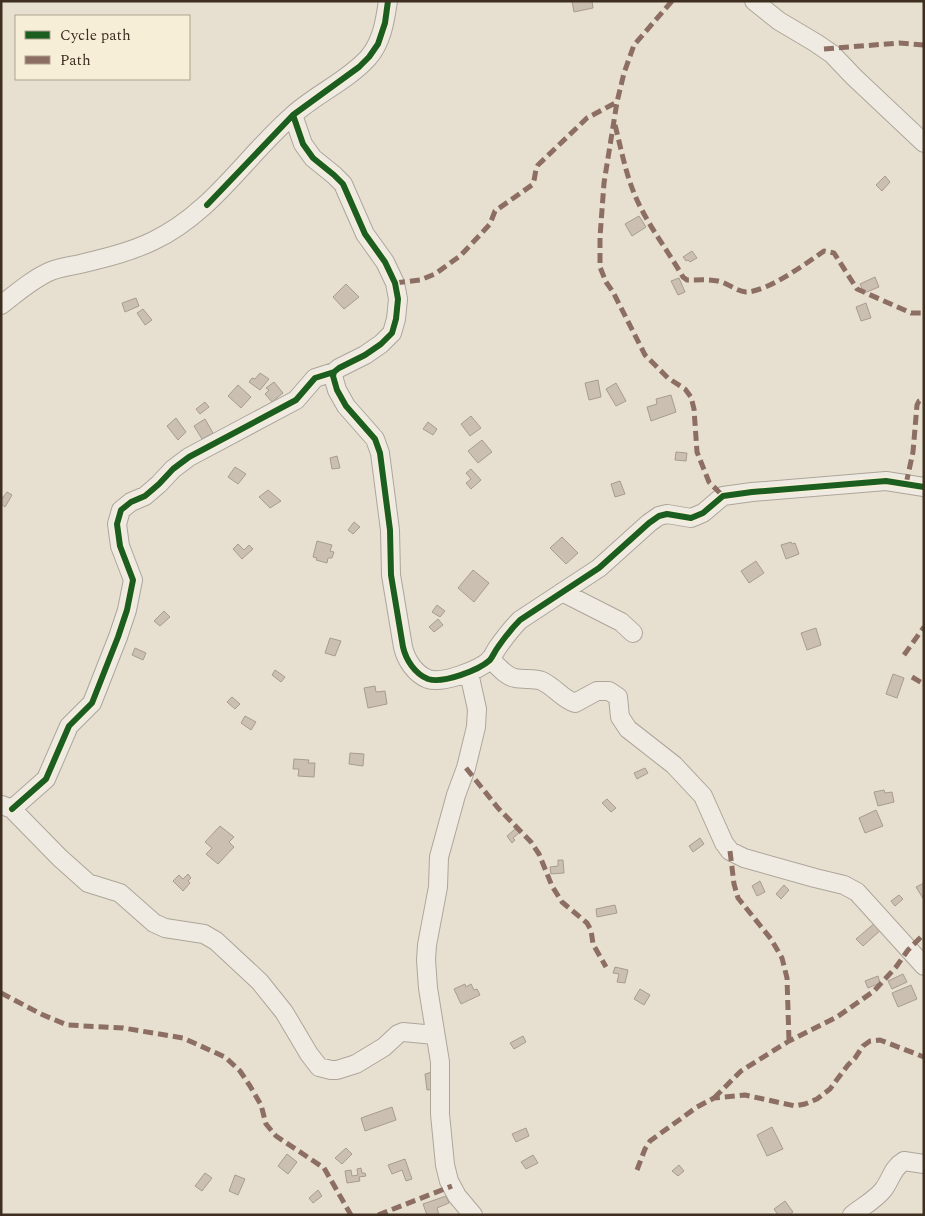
<svg xmlns="http://www.w3.org/2000/svg" width="925" height="1216" viewBox="0 0 925 1216" font-family="Spectral,serif">
<style>
.building{fill:#cbbfb2;stroke:#a89c90}
.lines{fill:none;stroke-linecap:round;stroke-linejoin:round}
.minor-casing{stroke:#ada599;stroke-width:20}
.minor{stroke:#efebe3;stroke-width:18}
.quiet{stroke:#8d6e63;stroke-width:5;stroke-dasharray:10 5;stroke-linecap:butt}
.cycleway-casing{stroke:#f7eed8;stroke-width:9}
.cycleway{stroke:#1b5e20;stroke-width:6}
</style>
<rect width="100%" height="100%" fill="#e7e0d1"/>
<path class="building" d="M572 1H592L593 8 574 12Z
M885 176 890 182 882 191 876 185Z
M639 216 646 227 632 236 625 224Z
M692 251 697 258 690 262 688 260 686 261 683 257Z
M875 277 879 287 864 293 860 284Z
M679 278 685 292 678 295 671 281Z
M346 284 359 297 344 309 333 297Z
M136 298 139 306 125 312 122 303Z
M866 303 871 318 861 321 856 307Z
M143 309 152 320 145 325 137 313Z
M260 373 269 379 260 390 249 382 252 378 255 379Z
M598 380 601 397 589 400 585 383Z
M274 382 283 393 272 402 265 394 269 390 266 388Z
M616 383 626 401 616 406 606 389Z
M238 385 251 397 241 408 228 396Z
M671 395 676 412 651 421 647 407 657 404 656 399Z
M205 402 209 407 200 414 196 409Z
M471 416 481 428 470 436 461 424Z
M176 418 186 432 178 440 167 426Z
M205 419 213 433 202 439 194 426Z
M428 422 437 429 433 435 423 429Z
M482 440 492 452 478 463 468 451Z
M676 452 687 453 686 461 675 460Z
M337 456 340 468 332 469 330 458Z
M235 467 246 474 238 484 228 477Z
M471 469 481 480 471 489 466 483 471 479 466 473Z
M620 481 625 494 615 497 611 484Z
M268 490 281 501 270 508 259 497Z
M7 492 12 495 5 507 1 504V500Z
M354 522 360 527 353 534 348 530Z
M562 537 578 553 566 564 550 548Z
M317 541 332 545 330 551 334 552 332 558H328L327 563 316 560 317 558 313 557Z
M791 542 792 544 795 543 799 554 786 559 781 545Z
M238 544 244 550 249 545 253 549 242 559 233 549Z
M756 561 764 573 749 583 741 571Z
M473 570 489 583 474 602 458 588Z
M437 605 445 611 440 617 432 612Z
M164 611 170 617 160 626 154 621Z
M438 619 443 625 434 632 429 627Z
M816 628 821 645 807 650 801 633Z
M330 638 341 641 335 656 325 653Z
M135 648 146 653 143 660 132 655Z
M275 670 285 677 281 682 272 675Z
M893 674 904 678 897 698 886 694Z
M375 686 376 692 385 691 387 704 368 708 364 688Z
M232 697 240 704 235 709 227 702Z
M245 716 256 722 251 730 241 723Z
M350 753 364 754 363 766 349 764Z
M294 759 309 760 308 763H315L314 777 298 776 299 769H293Z
M645 768 648 773 637 779 634 773Z
M884 790 885 793 892 792 894 802 878 806 874 792Z
M607 799 616 808 611 812 602 803Z
M876 810 883 826 865 833 859 818Z
M220 826 234 837 229 842 234 847 218 864 206 854 212 848 205 842Z
M515 829 519 833 513 838 515 840 512 843 507 836Z
M700 838 704 844 693 852 689 846Z
M558 860H563L564 873 551 874 550 867 558 866Z
M188 874 191 878 188 881 190 883 183 891 173 881 179 875 183 879Z
M760 881 765 892 757 896 752 886Z
M924 883V900L916 887Z
M784 885 789 890 781 899 776 894Z
M899 895 903 899 895 906 891 901Z
M615 905 617 913 597 917 596 909Z
M876 922 882 929 863 946 856 939Z
M615 967 628 970 625 983 617 982 619 974 613 973Z
M903 974 907 982 892 989 888 981Z
M878 976 880 983 868 988 865 981Z
M465 984 466 987 471 984 474 990 477 989 480 995 461 1004 454 989Z
M911 985 917 999 898 1007 892 993Z
M640 989 650 995 644 1005 634 999Z
M523 1036 526 1042 514 1049 510 1043Z
M432 1072 435 1089 427 1090 425 1074Z
M392 1107 396 1120 365 1131 361 1118Z
M772 1127 783 1149 767 1156 757 1135Z
M526 1128 529 1136 516 1142 512 1134Z
M346 1148 352 1154 342 1164 335 1158Z
M287 1154 297 1162 288 1174 278 1166Z
M533 1155 538 1163 526 1169 521 1162Z
M405 1159 412 1179 406 1181 402 1170 392 1174 388 1165Z
M679 1165 684 1171 678 1176 672 1171Z
M361 1168 362 1173H365L366 1176 359 1177 360 1181 347 1183 345 1171 351 1170 352 1176 358 1175 357 1169Z
M205 1173 212 1178 202 1191 195 1186Z
M235 1175 245 1179 238 1195 229 1191Z
M318 1190 322 1196 313 1203 309 1198Z
M446 1196 449 1203 437 1208 439 1215H427L423 1204Z
M785 1201 793 1212 789 1215H778L774 1209Z"/>
<g class="lines">
<defs>
<path id="minor" d="M754 1 779 21 816 43 832 54 854 77 924 143
M293 115 303 144 313 158 334 175 343 184 365 234 385 262 395 283 398 299 396 319 392 333 381 344 365 355 339 368 334 372 333 376 337 390 346 406 375 439 380 453 390 530 391 575 403 647C406 660 415 674 428 679 443 684 479 670 490 660 493 656 495 651 498 647 505 637 512 628 520 620L599 568 649 523 659 516 667 514 691 518 703 513 723 496 752 492 886 481 924 487
M1 305C17 293 32 279 51 271 60 267 71 266 80 264 105 258 130 252 153 241 212 213 245 157 293 115 316 94 347 81 368 58 382 42 385 21 388 1
M562 592 621 622 633 633
M490 659C498 666 505 676 515 678 524 680 534 678 542 681 555 687 562 699 575 703L597 691H609L618 697 620 717 628 729 674 765 703 796 724 843 730 851 744 858 815 878 844 885 857 892 924 966
M469 673 477 709 476 727 466 768 456 795 439 857 438 887 427 945 426 960 428 988 440 1062V1114L445 1165 449 1181 457 1196 473 1215
M2 805 12 809 60 858 88 883 120 893 154 923 165 928 204 934 216 941 260 982 284 1012 309 1054 319 1067 331 1070H337L356 1064 384 1047 398 1034 403 1032 435 1035
M12 809 46 779 69 726 92 703 118 637 127 610 133 580 120 546 117 524 121 510 131 502 145 496 159 484 173 469 189 457 296 400 315 378 334 372
M852 1215C862 1207 875 1200 883 1190 891 1180 892 1168 904 1161L924 1164"/>
</defs>
<use href="#minor" class="minor-casing"/>
<use href="#minor" class="minor"/>
<path class="quiet" d="M672 1 634 45 624 73 617 102 604 183 600 237V267L606 282 613 292 645 355 668 378 685 389 691 397 694 409 697 452 709 482 723 496
M824 49 899 43 924 45
M615 125C621 148 625 171 634 193 646 223 667 249 683 277L687 280C697 280 708 279 718 281 728 283 736 291 746 292 767 292 807 263 824 251L834 253 857 289 911 313H924
M395 283 420 280 435 274 460 256 478 237 490 224 495 211 532 185C536 178 534 172 538 165L587 118 617 102
M906 484 913 452 917 405 919 401 924 399
M904 655 924 627
M912 677 924 684
M466 768 498 808 531 842 539 854 552 886 562 902 587 923 591 930 593 944 606 967
M730 851 734 884 738 898 771 939 782 958 787 978 789 1041
M1 993 41 1014 67 1025 123 1028 183 1038 225 1057 240 1071 250 1086 261 1105 266 1124 276 1136 324 1168 351 1215
M714 1098 741 1071 789 1041 837 1017 874 991 896 967 908 950 924 934
M637 1170 645 1149 650 1141 697 1107 714 1098 745 1095 795 1106 805 1104 817 1099 830 1089 848 1065 855 1058 863 1046 870 1041 880 1040 924 1057
M378 1215 452 1186"/>
<defs>
<path id="cycleway" d="M293 115 303 144 313 158 334 175 343 184 365 234 385 262 395 283 398 299 396 319 392 333 381 344 365 355 339 368 334 372 333 376 337 390 346 406 375 439 380 453 390 530 391 575 403 647C406 660 415 674 428 679 443 684 479 670 490 660 493 656 495 651 498 647 505 637 512 628 520 620L599 568 649 523 659 516 667 514 691 518 703 513 723 496 752 492 886 481 924 487
M207 205 293 115 359 67 369 57 378 44 385 23 388 1
M12 809 46 779 69 726 92 703 118 637 127 610 133 580 120 546 117 524 121 510 131 502 145 496 159 484 173 469 189 457 296 400 315 378 334 372"/>
</defs>
<use href="#cycleway" class="cycleway-casing"/>
<use href="#cycleway" class="cycleway"/>
</g>
<rect width="925" height="1216" fill="none" stroke="#3d2e20" stroke-width="5"/>
<rect x="15" y="15" width="175" height="65" fill="#f7eed8" stroke="#ada18e"/>
<rect x="25" y="31" width="25" height="8" fill="#1b5e20" stroke="#ada18e"/>
<text x="60" y="40" font-size="15" fill="#3d2e20">Cycle path</text>
<rect x="25" y="56" width="25" height="8" fill="#8d6e63" stroke="#ada18e"/>
<text x="60" y="65" font-size="15" fill="#3d2e20">Path</text>
</svg>
